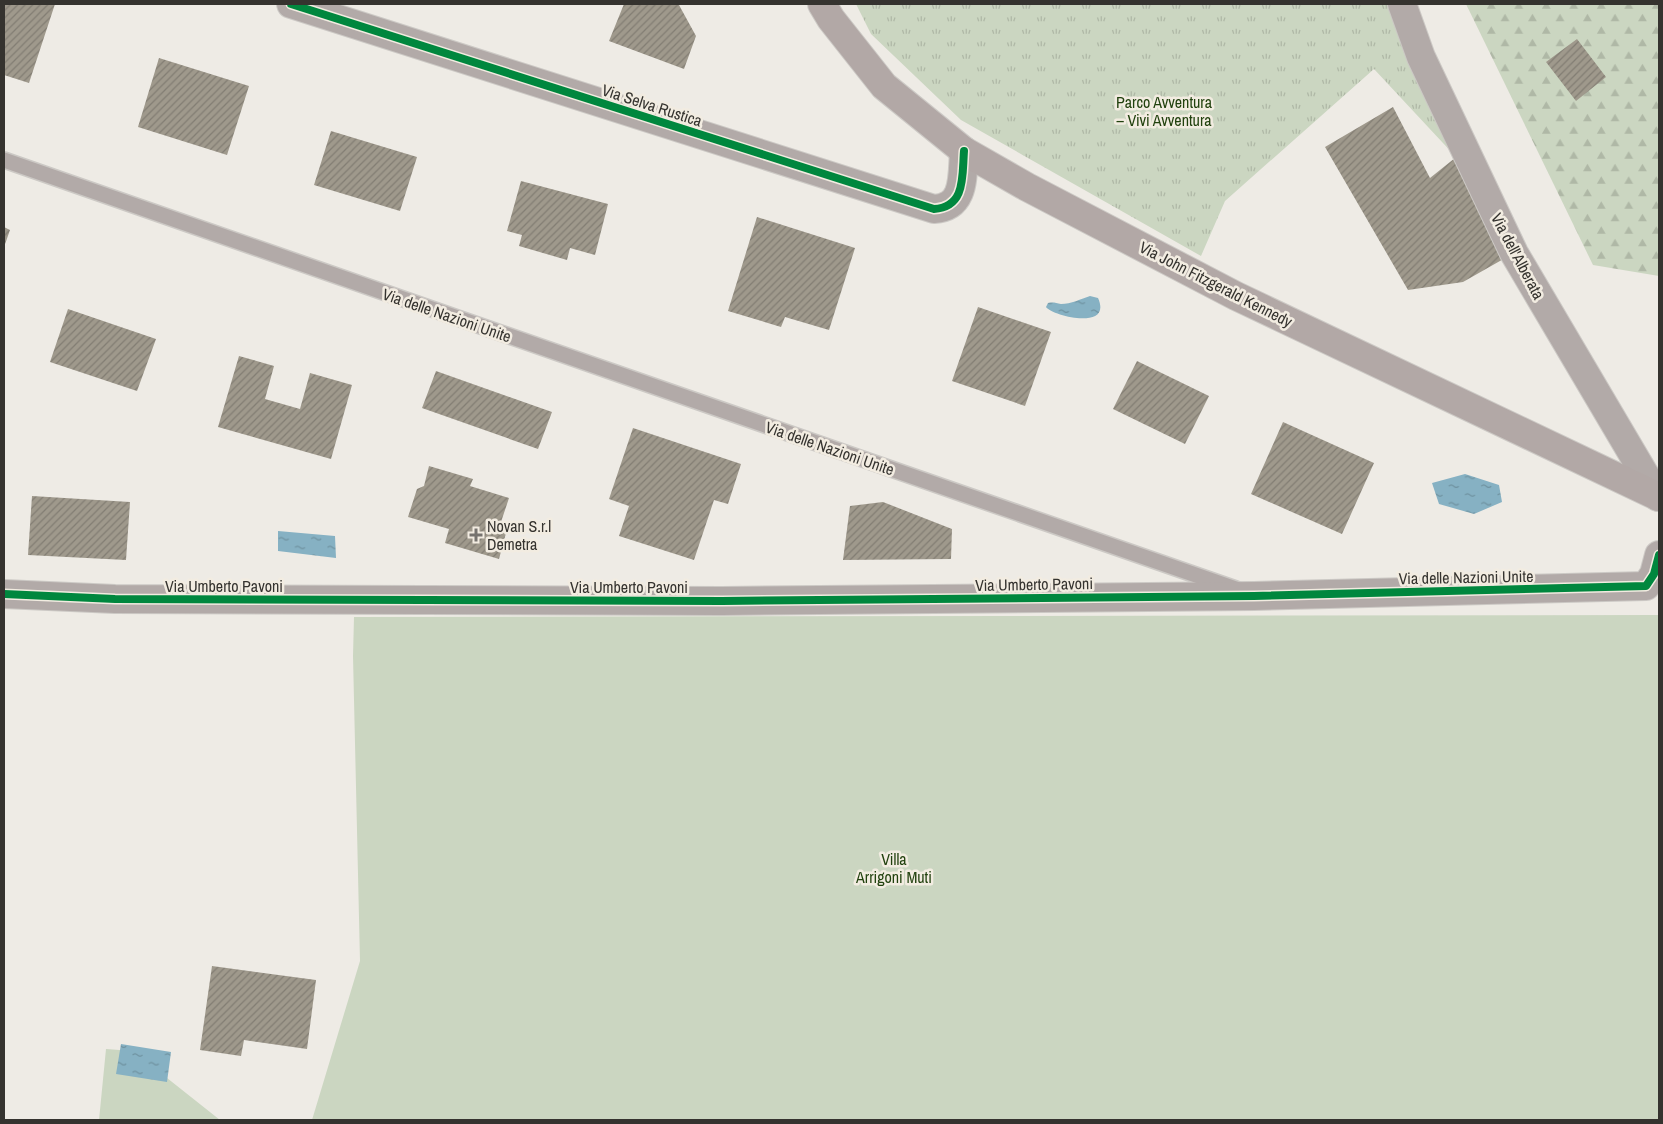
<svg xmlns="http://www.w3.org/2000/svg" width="1663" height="1124" viewBox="0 0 1663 1124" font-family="'Archivo Narrow',sans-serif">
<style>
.green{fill:#cbd6c1}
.forest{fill:url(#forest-firs)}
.park{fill:url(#park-tufts)}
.water{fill:url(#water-ripples)}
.building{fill:url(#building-hatch)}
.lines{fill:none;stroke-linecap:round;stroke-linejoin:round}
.lane-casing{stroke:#ccc9c5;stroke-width:18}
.street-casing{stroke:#ccc9c5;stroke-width:30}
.secondary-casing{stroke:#ccc9c5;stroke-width:30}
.lane{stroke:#b2aaa8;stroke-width:15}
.street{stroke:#b2aaa8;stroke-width:28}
.secondary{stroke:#b2a8a6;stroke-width:28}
.cycleway-casing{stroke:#f2ece1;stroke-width:11}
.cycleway{stroke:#00873e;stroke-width:8}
.poi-dot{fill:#76736f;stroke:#f2ece1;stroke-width:2}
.labels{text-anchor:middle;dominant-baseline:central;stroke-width:5;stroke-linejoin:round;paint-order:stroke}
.park-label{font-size:16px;fill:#21410e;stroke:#f2ece1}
.street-label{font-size:16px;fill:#35332f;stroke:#f2ece1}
.poi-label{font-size:16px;fill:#35332f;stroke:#f2ece1;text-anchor:start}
</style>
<defs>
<pattern id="forest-firs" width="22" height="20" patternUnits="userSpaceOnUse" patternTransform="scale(1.25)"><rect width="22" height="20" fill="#cbd6c1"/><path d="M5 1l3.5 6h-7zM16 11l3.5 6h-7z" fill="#afb8a6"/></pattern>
<pattern id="park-tufts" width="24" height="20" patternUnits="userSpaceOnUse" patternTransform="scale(1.25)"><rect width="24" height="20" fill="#cbd6c1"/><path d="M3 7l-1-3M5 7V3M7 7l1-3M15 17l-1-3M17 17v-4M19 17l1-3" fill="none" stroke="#afb8a6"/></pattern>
<pattern id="water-ripples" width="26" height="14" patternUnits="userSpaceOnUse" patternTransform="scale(1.25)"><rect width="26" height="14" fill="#86b1c3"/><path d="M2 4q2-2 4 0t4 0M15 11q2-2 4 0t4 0" fill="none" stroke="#6e919f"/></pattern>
<pattern id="building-hatch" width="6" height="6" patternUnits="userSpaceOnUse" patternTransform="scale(1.25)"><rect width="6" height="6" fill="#9f998c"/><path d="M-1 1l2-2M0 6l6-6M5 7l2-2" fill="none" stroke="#827d73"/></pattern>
</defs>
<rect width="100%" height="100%" fill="#eeebe5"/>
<path class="green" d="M1659 615V1120H312L360 961 353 656 354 617Z
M106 1049 133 1051 220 1120H99Z"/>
<path class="forest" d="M1466 4H1659V276L1593 265Z"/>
<path class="park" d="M856 4H1390L1405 55 1456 157 1374 69 1225 201 1201 256 961 120 871 34Z"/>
<path class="water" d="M1090 296 1098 298C1113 331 1052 316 1046 307L1048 303C1053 302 1056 303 1061 304 1071 304 1081 299 1090 296Z
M1465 474 1499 485 1502 502 1474 514 1439 504 1432 483Z
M278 531 335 536 336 558 278 551Z
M121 1044 171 1052 167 1082 116 1074Z"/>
<path class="building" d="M4 4H55L29 83 4 75Z
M624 4 679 5 696 36 684 69 609 41Z
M1577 39 1606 77 1576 101 1546 62Z
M159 58 249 86 227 155 138 127Z
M1393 107 1430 178 1465 150 1514 253 1463 282 1408 290 1325 147Z
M331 131 417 157 400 211 314 185Z
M521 181 608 204 595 255 570 248 567 260 519 246 522 235 507 231Z
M757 217 855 248 829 330 785 317 781 327 728 311Z
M4 227 10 230 4 247Z
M978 307 1051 332 1025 406 952 381Z
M68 309 156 339 137 391 50 362Z
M239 356 274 366 265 399 300 409 310 373 352 385 331 459 218 427Z
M1137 361 1209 396 1185 444 1113 409Z
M436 371 552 412 538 449 422 408Z
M1283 422 1374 463 1342 534 1251 494Z
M633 428 741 464 728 504 714 500 694 560 619 536 629 506 609 499Z
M429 466 473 479 470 486 509 498 501 522H509L499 559 445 543 449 529 408 517 417 489 424 486Z
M32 496 130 502 126 560 28 555Z
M883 502 952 529 951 559 843 560 850 506Z
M212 966 316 980 307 1049 244 1040 241 1056 200 1050Z"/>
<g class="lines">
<defs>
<path id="lane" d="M4 160 1236 589"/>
<path id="street" d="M291 4 934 209C966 207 962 176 964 151
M1402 4 1421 57 1514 253 1658 497
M4 594 115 599 722 601 1254 596 1646 586 1654 574 1659 555"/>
<path id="secondary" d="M822 4 831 19 884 86 964 151 1027 187 1236 296 1659 497"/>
</defs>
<use href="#lane" class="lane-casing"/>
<use href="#street" class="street-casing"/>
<use href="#secondary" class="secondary-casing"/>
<use href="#lane" class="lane"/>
<use href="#street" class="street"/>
<use href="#secondary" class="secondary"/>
<defs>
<path id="cycleway" d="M291 4 934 209C966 207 962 176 964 151
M4 594 115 599 722 601 1254 596 1646 586 1654 574 1659 555"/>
</defs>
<use href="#cycleway" class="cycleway-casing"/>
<use href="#cycleway" class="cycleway"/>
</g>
<path class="poi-dot" d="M473.5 527.5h5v5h5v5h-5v5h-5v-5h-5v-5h5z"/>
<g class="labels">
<g class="park-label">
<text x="1164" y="102">Parco Avventura<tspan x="1164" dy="18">– Vivi Avventura</tspan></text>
<text x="894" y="859">Villa<tspan x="894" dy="18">Arrigoni Muti</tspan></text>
</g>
<g class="street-label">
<text transform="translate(652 105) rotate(18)">Via Selva Rustica</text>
<text transform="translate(1518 256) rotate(62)">Via dell'Alberata</text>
<text transform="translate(1216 284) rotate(27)">Via John Fitzgerald Kennedy</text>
<text transform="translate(447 315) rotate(19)">Via delle Nazioni Unite</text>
<text transform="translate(830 448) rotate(19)">Via delle Nazioni Unite</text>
<text transform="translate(1466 577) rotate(-1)">Via delle Nazioni Unite</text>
<text transform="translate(1034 584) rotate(-1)">Via Umberto Pavoni</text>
<text x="224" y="586">Via Umberto Pavoni</text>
<text x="629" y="587">Via Umberto Pavoni</text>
</g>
<g class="poi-label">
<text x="487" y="526">Novan S.r.l<tspan x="487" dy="18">Demetra</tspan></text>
</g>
</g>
<rect width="1663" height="1124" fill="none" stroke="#35332f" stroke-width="10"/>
</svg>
